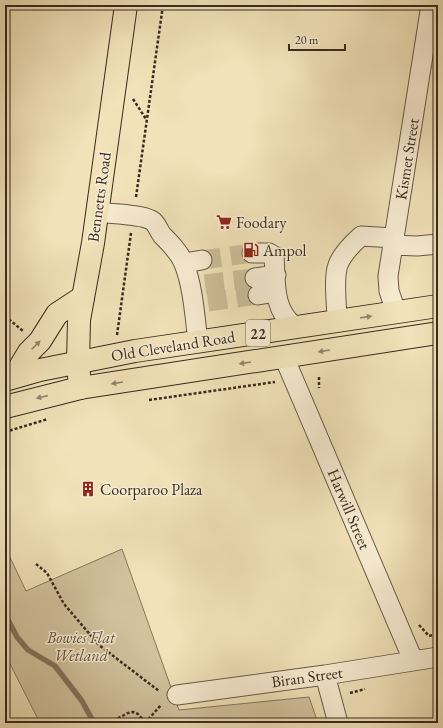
<svg xmlns="http://www.w3.org/2000/svg" width="443" height="728" viewBox="0 0 443 728" font-family="'EB Garamond',serif">
<style>
.green{fill:#d2c39f;stroke:#84775f}
.lines{fill:none;stroke-linecap:round;stroke-linejoin:round}
.stream{stroke:#81745c;stroke-width:5.5}
.minor-tunnel{stroke:#cdbd9a;stroke-width:19;stroke-dasharray:19 10;stroke-linecap:butt}
.minor-casing{stroke:#665946;stroke-width:21}
.major-casing{stroke:#372b1f;stroke-width:24}
.highway-casing{stroke:#372b1f;stroke-width:24}
.path{stroke:#372b1f;stroke-width:2.5;stroke-dasharray:3 2;stroke-linecap:butt}
.minor{stroke:#f7ecd2;stroke-width:19}
.major{stroke:#f2e2b9;stroke-width:22}
.highway{stroke:#f2e2b9;stroke-width:22}
.oneway{fill:#94866c}
.labels{text-anchor:middle;dominant-baseline:central;stroke-width:3;stroke-linejoin:round;paint-order:stroke}
.shield{fill:#f7ecd2;stroke:#716555;stroke-width:1}
.shield-label{font-size:15px;font-weight:bold;fill:#372b1f}
.street-label{font-size:16px;fill:#372b1f;stroke:#f7ecd2}
.poi-label{font-size:16px;fill:#372b1f;stroke:#f7ecd2;text-anchor:start}
.park-label{font-size:16px;font-style:italic;fill:#5e513f;stroke:#f7ecd2}
</style>
<rect width="100%" height="100%" fill="#f2e2b9"/>
<filter id="stains"><feTurbulence type="fractalNoise" baseFrequency=".005" numOctaves="4"/><feColorMatrix values="0 0 0 0 .2 0 0 0 0 .09 0 0 0 0 .02 0 0 0 .5 -.17"/></filter>
<radialGradient id="worn" r=".72"><stop offset=".6" stop-color="#630" stop-opacity="0"/><stop offset="1" stop-color="#630" stop-opacity=".3"/></radialGradient>
<path class="green" d="M5 547 26 591 122 549 179 710 309 697 318 723H40L5 654Z"/>
<g class="lines">
<path class="stream" d="M5 614 17 637 28 650 55 666 82 701 94 723"/>
<path class="minor-tunnel" d="M202 260 252 253
M205 284 255 278
M208 302 258 295"/>
<defs>
<path id="minor" d="M97 212C111 214 140 214 151 220 157 223 158 230 162 235 170 243 180 253 184 264 193 286 195 318 198 342
M393 245 417 246 438 244
M252 253H269L274 256C276 282 272 309 295 327
M184 263 202 260
M255 278 276 275
M258 295 276 292
M396 312 389 291 388 276 431 5
M337 321C337 306 333 278 338 265 342 254 352 244 361 236L394 238
M284 357 413 660
M325 675 338 723
M177 695 325 675 438 657"/>
<path id="major" d="M80 388 78 363 79 320 93 243 126 5"/>
<path id="highway" d="M14 377 29 352 40 341 57 314 83 297
M5 380 40 370 135 351 438 306
M5 407 80 388 438 333"/>
</defs>
<use href="#minor" class="minor-casing"/>
<use href="#major" class="major-casing"/>
<use href="#highway" class="highway-casing"/>
<path class="path" d="M133 99 146 119
M136 197 163 5
M5 316 23 331
M117 335 131 233
M319 377V388
M149 400 275 382
M5 432 48 419
M36 564 47 573 64 604 99 645 159 691
M419 625 429 636 438 634
M350 693 365 689
M109 723 128 713 133 712 138 714 146 723
M145 723 161 705"/>
<use href="#minor" class="minor"/>
<use href="#major" class="major"/>
<use href="#highway" class="highway"/>
</g>
<defs><path id="oneway-solid" d="M-6-.8H1V-3.2L6.5 0L1 3.2V.8H-6Z"/></defs>
<g class="oneway">
<use href="#oneway-solid" transform="translate(366 317) rotate(-8)"/>
<use href="#oneway-solid" transform="translate(36 345) rotate(-44)"/>
<use href="#oneway-solid" transform="translate(324 351) rotate(171)"/>
<use href="#oneway-solid" transform="translate(245 363) rotate(171)"/>
<use href="#oneway-solid" transform="translate(117 383) rotate(171)"/>
<use href="#oneway-solid" transform="translate(42 397) rotate(167)"/>
</g>
<defs>
<symbol id="supermarket-bare" viewBox="-9 -9 18 18"><path d="M-6-5.5h2.5l.6 2H6L4.5 2H-2.5L-4.4-4H-6ZM-1.5 3.2a1.3 1.3 0 1 0 .1 0ZM3 3.2a1.3 1.3 0 1 0 .1 0Z" fill="#8f2418" stroke="#f7ecd2" stroke-width="2.5" paint-order="stroke"/></symbol>
<symbol id="fuel-bare" viewBox="-9 -9 18 18"><path d="M-5.5-6h7V0h2V4h1.3V-2.5L3-4.5l.8-.8L6-3V5H2.5V1h-1V6h-7ZM-4.2-4.7v3.2H.2V-4.7Z" fill="#8f2418" stroke="#f7ecd2" stroke-width="2.5" paint-order="stroke"/></symbol>
<symbol id="building-bare" viewBox="-9 -9 18 18"><path d="M-4-6H4V6H1V3H-1V6H-4ZM-2.5-4.3h1.7v1.8h-1.7ZM.8-4.3h1.7v1.8H.8ZM-2.5-1h1.7V.8h-1.7ZM.8-1h1.7V.8H.8Z" fill="#8f2418" stroke="#f7ecd2" stroke-width="2.5" paint-order="stroke"/></symbol>
</defs>
<g fill-rule="evenodd">
<use href="#supermarket-bare" x="213" y="211" width="22" height="22"/>
<use href="#fuel-bare" x="240" y="239" width="22" height="22"/>
<use href="#building-bare" x="77" y="478" width="22" height="22"/>
</g>
<g class="labels">
<rect class="shield" x="246" y="320" width="24" height="26" rx="3"/>
<g class="shield-label">
<text x="258" y="333">22</text>
</g>
<g class="street-label">
<text transform="translate(407 159) rotate(-81)">Kismet Street</text>
<text transform="translate(99 197) rotate(-82)">Bennetts Road</text>
<text transform="translate(173 346) rotate(-9)">Old Cleveland Road</text>
<text transform="translate(349 509) rotate(67)">Harwill Street</text>
<text transform="translate(307 677) rotate(-8)">Biran Street</text>
</g>
<g class="poi-label">
<text x="236" y="222">Foodary</text>
<text x="263" y="250">Ampol</text>
<text x="100" y="489">Coorparoo Plaza</text>
</g>
<g class="park-label">
<text x="81" y="637">Bowies Flat<tspan x="81" dy="18">Wetland</tspan></text>
</g>
</g>
<rect width="443" height="728" fill="none" stroke="#f2e2b9" stroke-width="20"/>
<rect x="6" y="6" width="431" height="716" fill="none" stroke="#372b1f" stroke-width="2"/>
<rect x="10" y="10" width="423" height="708" fill="none" stroke="#372b1f"/>
<path d="M289 44v6h56v-6" fill="none" stroke="#372b1f" stroke-width="2"/>
<text x="295" y="44" font-size="12" fill="#372b1f" stroke="#f7ecd2" stroke-width="3" paint-order="stroke">20 m</text>
<rect width="100%" height="100%" filter="url(#stains)"/>
<rect width="100%" height="100%" fill="url(#worn)"/>
</svg>
